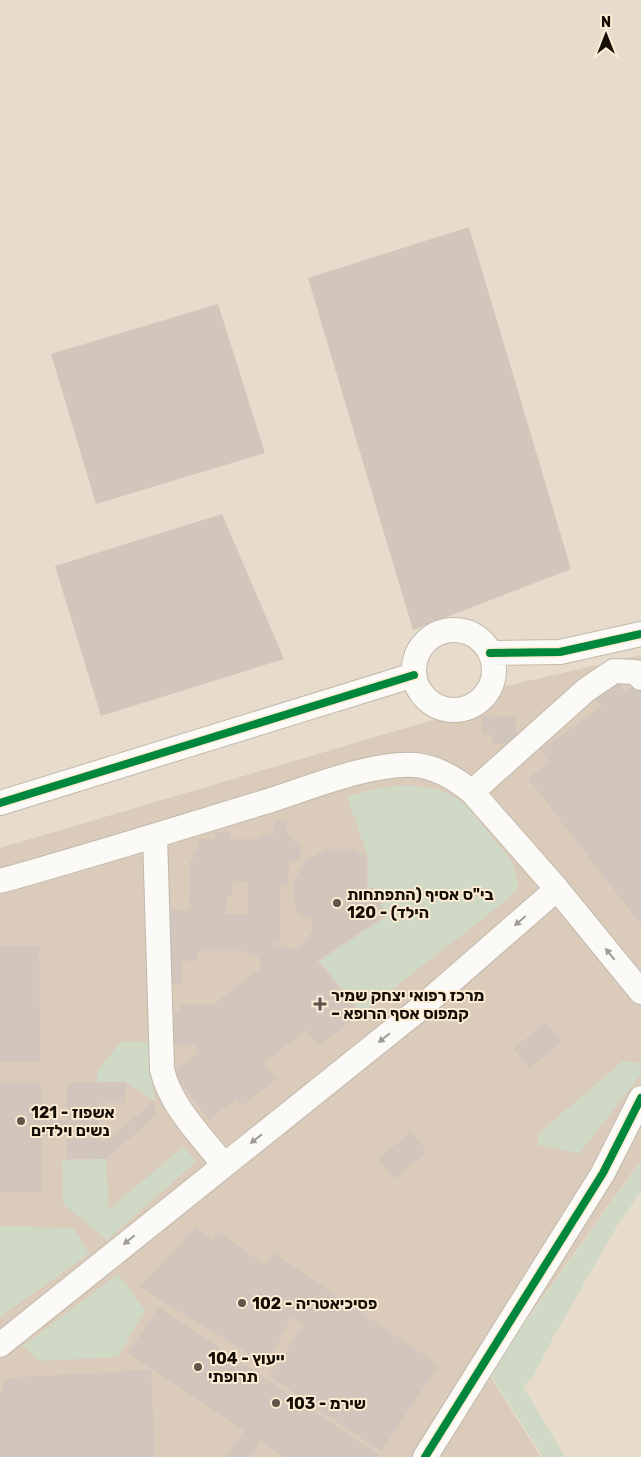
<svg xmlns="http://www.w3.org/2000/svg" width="641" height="1457" viewBox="0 0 641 1457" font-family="Rubik,Heebo,sans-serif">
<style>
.medical{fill:#dacbbb}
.green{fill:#d0d9c5}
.building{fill:#d1c5bc;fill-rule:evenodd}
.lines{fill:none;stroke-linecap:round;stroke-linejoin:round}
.minor-casing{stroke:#c2b9ac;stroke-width:26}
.minor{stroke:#fbfaf7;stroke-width:24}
.cycleway-casing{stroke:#fcecd3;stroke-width:11}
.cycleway{stroke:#00873e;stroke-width:8}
.oneway{fill:#9f9c96}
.poi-dot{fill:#5e564a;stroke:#fcecd3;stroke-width:2}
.labels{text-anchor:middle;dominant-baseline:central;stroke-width:4;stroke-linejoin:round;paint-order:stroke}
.poi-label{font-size:16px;font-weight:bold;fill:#150e05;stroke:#fcecd3;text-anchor:start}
</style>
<rect width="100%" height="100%" fill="#e7dccb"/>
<path class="medical" d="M641 655V1160L488 1373 541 1457H0V848L463 711 506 686Z"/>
<path class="green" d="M405 785 437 789 453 796 467 806 513 863 518 885 513 894 499 906 362 1013 319 961 388 915 381 906V898L374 897V888L368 887V857L347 797 379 788Z
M120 1042H156L157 1069 150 1070 155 1101 125 1082H96L98 1071Z
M623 1061 641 1063V1074L579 1154 538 1145 539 1133Z
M184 1146 196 1162 107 1240 63 1204 62 1160 106 1159 109 1209Z
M641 1161V1191L617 1226 554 1336 533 1377 523 1386 565 1457H543L489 1373Z
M0 1226 74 1228 89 1254 0 1317Z
M118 1274 145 1310 118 1357 40 1361 23 1346Z"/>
<path class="building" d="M469 227 571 569 413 630 308 278Z
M218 304 265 453 96 504 51 354Z
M222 514 284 659 101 716 55 566Z
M614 677 624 692 641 680V925L528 778 550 763 540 750 602 707 592 692Z
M515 716 516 743 492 744V734L483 735 482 717Z
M274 820H287V835H292V841L301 842 300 860 289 861 288 885H280V941H274V946L297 949 305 943 312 930V917H300L295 908 293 883 305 861 327 849H352L367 857V887L374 889V897L380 898 381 906 387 914 317 961 360 1014 319 1046 306 1030 264 1063 277 1079 241 1106 236 1099 209 1120 173 1073 199 1052 194 1045H174V1011H181V1004H214L262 967 258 957 244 951H197V961H181L182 984H166L160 910H189L190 860H193V853H196L199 839H215V832H230L229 839H259V835H274ZM233 881 248 882V915L226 914 227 896H232Z
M0 946H39L40 1061 0 1062Z
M546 1022 562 1042 530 1068 513 1049Z
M125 1082V1103H98L99 1141H106L154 1101 156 1115 106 1159H67V1135L42 1136V1192H0V1083H41L42 1121 67 1120V1083Z
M411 1132 427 1152 394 1179 378 1159Z
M196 1227 213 1240 218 1232 265 1265 274 1253 327 1289 303 1325 292 1317 266 1364 140 1287Z
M327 1290 439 1365 381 1451 269 1376Z
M159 1307 379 1455 378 1457H284L261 1441 250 1457H226L244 1431 128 1353Z
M151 1370 155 1457H0V1393H3V1380L19 1377Z"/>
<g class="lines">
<defs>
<path id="minor" d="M414 670a40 40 0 1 1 80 0a40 40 0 1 1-80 0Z
M490 653 560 652 641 634
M472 792 586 690 614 671 635 672 641 678
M0 803 414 675
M155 836 162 1069C170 1106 201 1135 223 1164
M0 881C90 856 179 828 268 801 309 788 372 762 415 765 437 767 455 778 472 792L557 889 641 992
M0 1345 417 1011 557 889
M425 1457 603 1173 641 1098"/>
</defs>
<use href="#minor" class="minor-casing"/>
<use href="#minor" class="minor"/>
<defs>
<path id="cycleway" d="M490 653 560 652 641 634
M0 803 414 675
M425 1457 603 1173 641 1098"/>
</defs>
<use href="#cycleway" class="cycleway-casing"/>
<use href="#cycleway" class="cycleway"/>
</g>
<defs><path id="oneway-solid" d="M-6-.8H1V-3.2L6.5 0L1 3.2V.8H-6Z" transform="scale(1.25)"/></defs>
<g class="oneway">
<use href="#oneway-solid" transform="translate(520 921) rotate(139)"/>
<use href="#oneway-solid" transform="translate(610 954) rotate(-129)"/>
<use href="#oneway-solid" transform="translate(384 1038) rotate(141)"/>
<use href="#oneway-solid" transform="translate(256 1139) rotate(142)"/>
<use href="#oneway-solid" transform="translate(129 1240) rotate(141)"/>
</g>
<g class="poi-dot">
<circle cx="337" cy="903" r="5"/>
<path d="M317.5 996.5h5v5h5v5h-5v5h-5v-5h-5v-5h5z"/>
<circle cx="21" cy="1121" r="5"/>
<circle cx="242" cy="1303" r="5"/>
<circle cx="198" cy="1367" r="5"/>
<circle cx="276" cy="1403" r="5"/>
</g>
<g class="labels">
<g class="poi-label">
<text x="347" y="894">בי"ס אסיף (התפתחות<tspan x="347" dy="18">הילד) - 120</tspan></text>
<text x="331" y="995">מרכז רפואי יצחק שמיר<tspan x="331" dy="18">– קמפוס אסף הרופא</tspan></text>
<text x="31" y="1112">121 - אשפוז<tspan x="31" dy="18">נשים וילדים</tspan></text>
<text x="252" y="1303">102 - פסיכיאטריה</text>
<text x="208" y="1358">104 - ייעוץ<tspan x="208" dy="18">תרופתי</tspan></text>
<text x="286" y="1403">103 - שירמ</text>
</g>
</g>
<g transform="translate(606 35)" stroke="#fcecd3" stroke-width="4" paint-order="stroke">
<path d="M0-4L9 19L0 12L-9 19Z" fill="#150e05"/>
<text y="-8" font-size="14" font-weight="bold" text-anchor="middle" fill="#150e05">N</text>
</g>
</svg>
